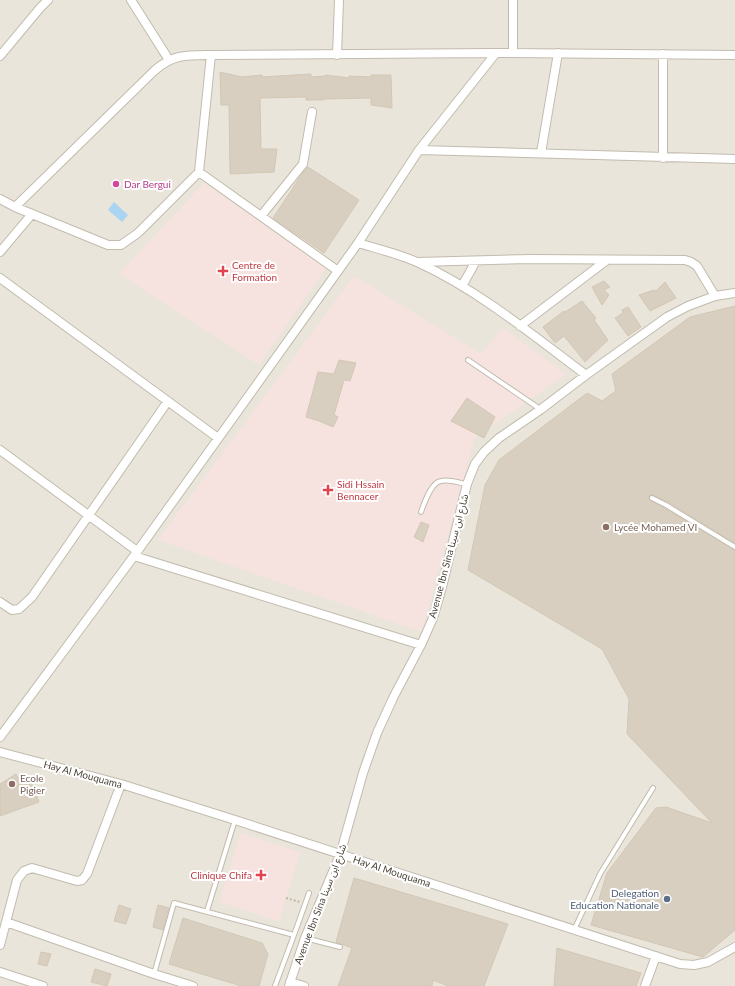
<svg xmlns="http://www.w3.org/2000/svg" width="735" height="986" viewBox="0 0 735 986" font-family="Lato,'Noto Sans Arabic',sans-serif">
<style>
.residential{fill:#eae5da}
.medical{fill:#f6e3e0}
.water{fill:#a9d4f2}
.building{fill:#d8cfc1;stroke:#d3c7b4}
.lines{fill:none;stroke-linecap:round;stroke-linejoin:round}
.service-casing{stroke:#c2bbae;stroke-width:6}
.minor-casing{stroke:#c2bbae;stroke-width:10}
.path{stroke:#c4b79f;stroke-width:2;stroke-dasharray:2 2;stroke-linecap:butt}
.service{stroke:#fff;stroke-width:4}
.minor{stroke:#fff;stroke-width:8}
.hotel-dot{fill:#d1479c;stroke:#fff;stroke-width:1.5}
.health-dot{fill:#e0444e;stroke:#fff;stroke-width:1.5}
.education-dot{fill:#8d6e63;stroke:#fff;stroke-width:1.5}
.service-dot{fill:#5c6f8a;stroke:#fff;stroke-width:1.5}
.labels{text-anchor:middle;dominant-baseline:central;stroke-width:4;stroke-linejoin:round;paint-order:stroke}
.hotel-label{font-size:10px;fill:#b23c85;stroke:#fff;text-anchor:start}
.health-label{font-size:10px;fill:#be3a42;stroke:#fff;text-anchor:start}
.education-label{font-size:10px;fill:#785e54;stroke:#fff;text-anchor:start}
.street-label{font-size:10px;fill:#4b4439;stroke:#fff}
.service-label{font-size:10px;fill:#4e5e75;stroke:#fff;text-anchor:end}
</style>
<rect width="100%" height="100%" fill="#f6f3ec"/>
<path class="residential" d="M0 0H735V986H0Z"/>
<path class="medical" d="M204 183 326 268 259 365 119 274Z
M354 276 481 354 503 328 566 374 474 439 422 632 158 540Z
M241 833 300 852 279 921 219 902Z"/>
<path class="water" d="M114 202 128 215 122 222 108 210Z"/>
<path class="building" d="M220 72 242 77 262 75V77L311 74V77L326 76V75L349 78V76L371 77V75H391L392 108 371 105V98L324 99V100H306V97L260 98 261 149H277L274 172 230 174 229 105H221Z
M308 167 359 200 324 253 273 218 302 174Z
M604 281 610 287 604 290 609 295 602 305 592 287Z
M665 282 676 298 650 311 639 295 654 290 656 291Z
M582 301 596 318 594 320 608 340 585 362 564 336 555 343 543 327 564 311 565 312Z
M735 306V543L668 502 653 495H650L649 498 650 501 664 508 735 550V930L703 957 591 925 607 873 656 808 666 807 712 823 627 734 629 699 602 649 468 570 485 485 499 460 587 393 602 401 616 391 612 374 690 317Z
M628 307 641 327 628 336 615 318 623 313 622 310Z
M339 360 356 363 350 381 344 380 334 415 338 417 333 427 319 421 306 417 318 372 334 374Z
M467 398 495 417 484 438 451 421Z
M421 522 429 525 423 542 414 537Z
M16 774 19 779 29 777 39 802 0 816V784Z
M354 878 508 924 484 986H448L433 980 432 986H338L352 948 336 942Z
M119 905 131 909 126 924 114 921Z
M158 905 169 908 163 930 153 927Z
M183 918 262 943 268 954 259 986H241L169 964Z
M557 948 641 973 636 986H554Z
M41 952 51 954 47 966 38 964Z
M95 969 111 974 107 986 91 982Z"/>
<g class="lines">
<defs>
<path id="service" d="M468 360 540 409
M652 498 666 505 735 547
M421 512C424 504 431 482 441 481 449 479 459 483 467 484
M207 911 235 820
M574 930 600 874 653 788
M305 938 340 947
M154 974 174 903 294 935
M275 986 294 935 309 893"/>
<path id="minor" d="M131 0 169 60
M513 53V0
M337 55 339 0
M0 56 40 8 48 0
M419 150 735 159
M541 153 558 53
M663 158V54
M199 172 211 55
M0 199 15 207 154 71C173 54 187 55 211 55L496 53
M15 207 108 245H121L138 233 199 172 338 271
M261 216 303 164 312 112
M358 243C378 249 400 254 419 263 478 290 534 336 586 375
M0 252 32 214
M418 262 531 259 685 260 691 262 697 266 715 296
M0 278 218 438
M462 286 476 261
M520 326 607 260
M0 450 137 551
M134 556 421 645
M0 602 12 610 19 609 32 597 168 401
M0 737 134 556 338 271 358 243 419 150 496 53 735 55
M0 752 121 784 235 820 680 964 694 965 708 962 735 947
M6 922 154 974 193 986
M0 945 17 880 24 871 32 868 77 881 82 880 87 874 121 784
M0 972 43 986
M290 982 304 986
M289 986 305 938 340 855 363 773 377 733 394 696 421 645 433 618 442 587 467 484 475 464 484 452 499 438 540 410 586 375 667 317 688 306 715 296 735 293
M645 986 656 956"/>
</defs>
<use href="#service" class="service-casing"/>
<use href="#minor" class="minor-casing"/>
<path class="path" d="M286 898 300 902"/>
<use href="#service" class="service"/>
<use href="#minor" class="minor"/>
</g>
<circle class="hotel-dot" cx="116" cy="184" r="4"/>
<g class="health-dot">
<path d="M221 265h4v4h4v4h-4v4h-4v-4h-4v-4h4z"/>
<path d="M326 484h4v4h4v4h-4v4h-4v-4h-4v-4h4z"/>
<path d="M259 869h4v4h4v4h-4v4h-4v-4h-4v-4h4z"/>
</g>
<g class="education-dot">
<circle cx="606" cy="527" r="4"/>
<circle cx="12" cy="784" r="4"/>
</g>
<circle class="service-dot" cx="667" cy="899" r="4"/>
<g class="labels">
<g class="hotel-label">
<text x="124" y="184">Dar Bergui</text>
</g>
<g class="health-label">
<text x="232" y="265">Centre de<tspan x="232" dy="12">Formation</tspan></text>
<text x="337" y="484">Sidi Hssain<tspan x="337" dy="12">Bennacer</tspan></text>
<text x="252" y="875" text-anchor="end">Clinique Chifa</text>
</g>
<g class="education-label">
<text x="614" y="527">Lycée Mohamed VI</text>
<text x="20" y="778">Ecole<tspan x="20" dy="12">Pigier</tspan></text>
</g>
<g class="street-label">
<text transform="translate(448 556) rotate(-75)">Avenue Ibn Sina شارع ابن سينا</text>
<text transform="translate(83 774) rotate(15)">Hay Al Mouquama</text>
<text transform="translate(392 871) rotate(18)">Hay Al Mouquama</text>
<text transform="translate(320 904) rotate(-69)">Avenue Ibn Sina شارع ابن سينا</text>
</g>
<g class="service-label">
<text x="659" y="893">Delegation<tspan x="659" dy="12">Education Nationale</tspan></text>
</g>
</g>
</svg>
